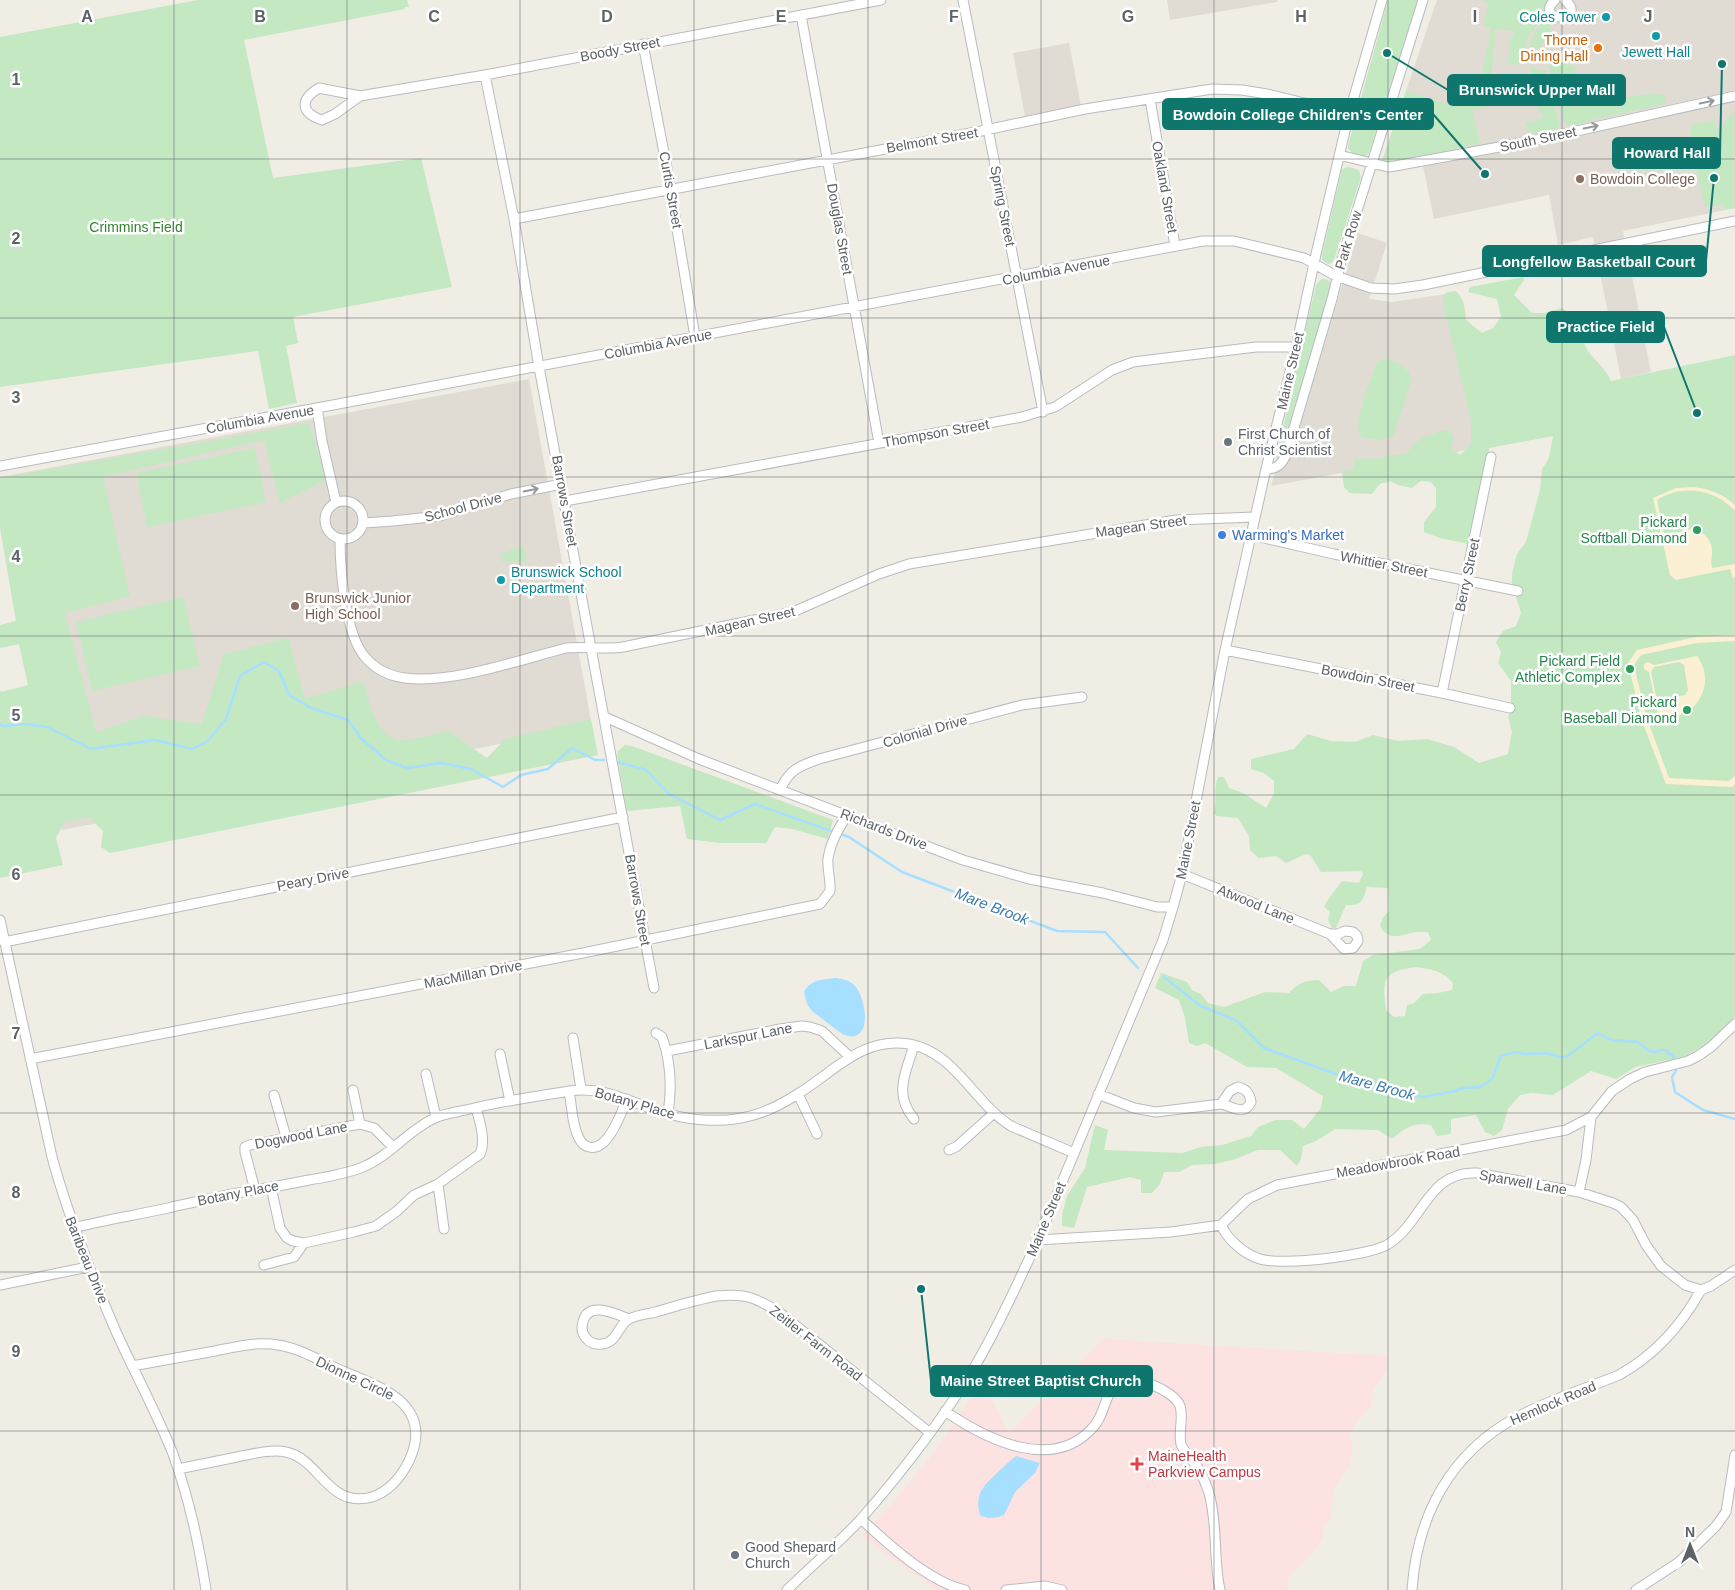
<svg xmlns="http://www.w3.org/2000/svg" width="1735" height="1590" viewBox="0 0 1735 1590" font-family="Helvetica,sans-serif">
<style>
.education{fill:#e0dcd3}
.medical{fill:#fde2e2}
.green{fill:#c4e8c1;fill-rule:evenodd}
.sand{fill:#fcf0d4;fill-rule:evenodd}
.water{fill:#a6dfff}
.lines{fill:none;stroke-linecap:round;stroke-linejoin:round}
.stream{stroke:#a6dfff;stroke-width:2.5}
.minor-casing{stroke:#b8bbbf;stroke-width:11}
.minor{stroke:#fff;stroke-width:9}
.oneway{stroke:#96999c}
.grid{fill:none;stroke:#5d6266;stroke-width:1;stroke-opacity:0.55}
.culture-dot{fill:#0f9aa8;stroke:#fff;stroke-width:2}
.food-dot{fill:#e8710a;stroke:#fff;stroke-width:2}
.education-dot{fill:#8d6e63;stroke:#fff;stroke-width:2}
.worship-dot{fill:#6b7280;stroke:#fff;stroke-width:2}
.leisure-dot{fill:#2e9e5b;stroke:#fff;stroke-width:2}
.shop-dot{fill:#3f7fe0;stroke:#fff;stroke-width:2}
.health-dot{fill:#e0444e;stroke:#fff;stroke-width:2}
.labels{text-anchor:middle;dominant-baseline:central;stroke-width:5;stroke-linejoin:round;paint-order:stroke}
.culture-label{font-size:14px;fill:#0d838f;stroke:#fff;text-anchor:end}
.food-label{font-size:14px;fill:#c56008;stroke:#fff;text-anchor:end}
.street-label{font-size:14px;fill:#5d6266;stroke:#fff}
.education-label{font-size:14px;fill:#785e54;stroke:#fff;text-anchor:start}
.park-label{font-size:14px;fill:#328230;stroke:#fff}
.worship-label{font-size:14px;fill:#5b616d;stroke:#fff;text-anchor:start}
.leisure-label{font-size:14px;fill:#27864d;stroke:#fff;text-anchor:end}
.shop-label{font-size:14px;fill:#366cbe;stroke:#fff;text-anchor:start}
.health-label{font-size:14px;fill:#be3a42;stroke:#fff;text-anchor:start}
.water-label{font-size:15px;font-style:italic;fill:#3b7bad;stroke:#fff}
.grid-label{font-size:16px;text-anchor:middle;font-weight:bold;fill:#5d6266;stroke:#fff;stroke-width:5;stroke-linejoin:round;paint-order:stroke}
.leader{fill:none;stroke:#0f766e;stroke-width:2}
.callout-dot{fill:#0f766e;stroke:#fff;stroke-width:2}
.callout{fill:#0f766e;stroke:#0f766e;stroke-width:2}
.callout-label{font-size:15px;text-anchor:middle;font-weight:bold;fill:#fff}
</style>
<rect width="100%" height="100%" fill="#f0ede5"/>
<path class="education" d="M1167 0H1277V2L1170 20Z
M1437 0H1735V208L1623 231 1651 372 1621 379 1593 237 1558 245 1549 195 1434 219 1421 157 1401 161H1382Z
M1069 43 1081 106 1025 116 1013 53Z
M1358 233 1387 243 1369 299 1392 302 1446 294 1478 448 1271 486 1275 473 1289 459Z
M529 379 592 726 62 830 0 493V477Z"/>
<path class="medical" d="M1104 1339 1388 1356 1386 1371 1373 1390 1371 1406 1361 1416 1349 1433V1438L1353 1446 1350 1462 1347 1469 1333 1489 1331 1519 1324 1525 1323 1536 1317 1548 1288 1577 1287 1590H937L861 1536 896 1499 928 1460 962 1412 982 1380 1009 1433Z"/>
<path class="green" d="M198 0H407L409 7H405V9L244 40 273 178 421 158 452 287 293 317 298 343 286 346 297 403 269 409 258 351 0 387V37Z
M1388 0H1418L1369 153 1365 157 1355 156 1348 148 1349 142Z
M1480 0H1552L1549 12 1543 16 1528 38 1524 54 1517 65 1508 64 1510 44H1508L1515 31 1495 29 1491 83 1509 84C1510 91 1512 97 1508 102L1472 110 1480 143 1401 161 1389 163 1382 161 1406 91 1450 105 1459 79 1480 86 1491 28 1483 25 1489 3Z
M1547 17 1551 24C1551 39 1540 46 1530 56 1525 43 1539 27 1547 17Z
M1551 48 1567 64 1575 67 1578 88 1564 96 1558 101 1550 71Z
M1530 67 1546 71 1553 103 1560 123 1558 128 1530 134 1525 123 1544 118 1537 107 1538 106Z
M1576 94 1573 108 1639 95 1653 94 1665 95 1666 101 1664 104 1584 122C1579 127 1570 128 1564 122L1559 108 1565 99Z
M1735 109V208L1724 210 1723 204 1705 207 1691 146 1690 127 1694 124 1714 120 1717 131 1721 127Z
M1349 167 1359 170 1361 177 1334 260 1331 263 1328 264 1322 260V255L1342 169Z
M1523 277 1524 280 1514 295 1532 313H1545L1562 308 1576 317C1579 332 1582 343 1591 355 1598 363 1607 371 1611 381L1735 355V1017L1706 1044 1696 1050 1683 1057 1635 1067 1616 1079 1591 1071 1553 1095 1531 1093 1520 1095 1508 1109 1502 1130 1494 1136 1485 1132 1476 1115 1451 1119V1134L1437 1136 1431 1125C1413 1122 1405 1128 1392 1139L1378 1130 1335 1129 1316 1141 1303 1146 1301 1159 1297 1166 1280 1150H1258L1236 1159 1215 1164 1192 1165 1179 1172H1164L1160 1184 1152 1193H1141V1180L1130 1177 1087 1187 1074 1228 1062 1226V1215L1067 1196 1085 1168 1095 1125 1108 1130 1104 1150 1182 1153 1201 1147 1222 1145 1251 1136 1258 1127 1275 1120H1292L1304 1129 1321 1108 1323 1096 1276 1068 1247 1067 1205 1043 1197 1046 1189 1043 1185 1018 1179 1000 1155 988 1161 973 1187 982 1192 990 1201 994 1208 1003 1224 1007 1265 992 1289 993C1298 983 1306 980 1319 980L1331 992 1344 986H1356L1363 961 1373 955 1420 949 1431 940 1428 932C1424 932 1420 932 1416 932 1402 934 1390 943 1380 926L1383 917 1389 911 1388 888 1367 887C1363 901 1361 906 1346 905L1336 928H1332L1328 920 1330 912 1324 907 1329 898 1342 881 1359 883 1363 874 1361 871 1321 872 1311 856 1306 854 1286 863 1276 856 1258 858 1250 850 1249 836 1238 818 1217 816 1213 813C1218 802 1213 789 1218 777H1224L1229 788 1243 793 1266 808 1274 794V781L1264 773 1251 769V759L1294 749 1307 734 1331 741 1355 742 1373 735 1398 741 1427 739 1454 747 1479 763 1508 754 1512 732 1508 717 1511 711V681L1498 663 1501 652 1496 642 1503 631 1516 626 1521 613 1512 583V573L1517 554 1526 542 1540 490 1542 469 1549 458 1553 436 1489 448 1483 491 1474 513 1469 544 1440 538 1424 532V522L1436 507V489L1431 482 1421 481 1412 488 1398 485 1390 481 1380 484 1372 494 1350 493 1344 487 1342 472 1354 469V460L1373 458 1374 459 1383 458V456L1406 454 1414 444 1427 435H1433L1439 431 1449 430 1454 437 1451 448 1460 455 1471 444V421L1444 306 1443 296 1447 292 1456 291C1464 299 1465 308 1466 320L1482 333 1493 328 1501 317 1497 299 1468 292 1470 287ZM1416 967C1431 969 1443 971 1453 983L1452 990 1438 993 1423 994 1414 1003 1407 1005 1405 1016 1394 1017 1386 1010C1382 978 1383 972 1416 967Z
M1321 279C1327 278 1331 281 1332 288L1285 442 1279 458 1276 459 1277 453 1316 285Z
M1388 359C1399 363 1412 370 1411 382L1394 435C1387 440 1380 440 1372 439 1368 439 1363 438 1361 436 1351 426 1372 377 1376 364L1381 360Z
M309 423 326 480 280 503 264 440 103 477 130 596 65 613 96 732 143 716 202 724 224 654 288 638 305 699 363 681C369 701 375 733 398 740 405 742 439 733 448 731L487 758 505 739 591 719 598 755 110 853 101 847 103 831 89 817 65 821 56 838 63 865 0 878V690L1 692 28 685 19 644 0 648V625L16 621 0 528V478Z
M255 448 266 502 147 527 136 473Z
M524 546 527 562H502L501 554Z
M183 597 200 666 92 691 76 622Z
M625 745 632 746 833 820 828 839 792 829 775 827 766 843H720L687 839 680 806 627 811 617 754 618 751Z"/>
<path class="sand" d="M1694 487C1710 489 1723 494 1735 505V511C1715 489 1682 484 1657 500L1665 539C1672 538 1676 533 1683 531 1696 526 1710 535 1712 549 1713 556 1710 561 1712 568L1735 564V577L1733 578 1730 569 1676 580 1670 575 1653 498 1676 488Z
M1735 635V641L1697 643 1641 655 1634 665 1646 716 1669 778 1729 781 1735 776V784L1732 787 1666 784 1641 718 1628 663 1637 650 1696 637Z
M1697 656C1719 684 1693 726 1658 715L1649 672 1644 669V664L1648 662 1654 665ZM1679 662 1684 665 1688 690 1685 695 1661 699 1656 696 1651 672 1654 667Z"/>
<path class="water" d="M836 978C842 979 849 980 854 985 867 997 874 1048 842 1034L812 1011 807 1004 804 992C810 980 823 979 836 978Z
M1016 1456 1040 1463 1035 1473 1015 1492 1004 1515C995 1518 989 1520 980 1515 975 1498 981 1487 994 1476 1001 1469 1008 1462 1016 1456Z"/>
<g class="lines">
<path class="stream" d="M0 724 2 726 26 724 47 727 91 749 155 740 192 749 208 741 226 719 240 676 264 662 279 671 289 695 311 708 348 720 361 738 386 760 407 768 441 763 471 769 503 787 521 775 548 769 572 748 595 760H604
M618 762 646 770 669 794 720 820 755 804 831 831
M843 835 849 837 902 872 1057 931 1105 932 1138 968
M1164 977 1199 1005 1237 1021 1264 1048 1363 1084 1423 1097 1455 1091 1463 1088 1480 1087 1492 1079 1501 1056 1515 1052 1524 1054 1546 1053 1560 1057H1566L1598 1033 1611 1040 1638 1042 1649 1051 1655 1052 1661 1050 1667 1051 1669 1054H1672L1674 1058
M1676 1071 1672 1077 1675 1092 1703 1110 1735 1119"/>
<defs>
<path id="minor" d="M963 0 1043 412
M1555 0C1532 23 1589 22 1565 0
M801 15 879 443
M643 44 666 163 695 337
M485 75 514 219 539 367 654 988
M360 96 335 114 322 120C301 113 299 100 319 88L360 96 485 75 881 0
M1150 99 1175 246
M1339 155 1388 167 1395 166 1527 142 1735 96
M514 219 981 131 1085 109 1212 89 1242 90 1267 94 1349 114
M317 408 322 441 336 502
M0 466 317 408 1203 241H1234L1304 258 1336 276 1371 288 1394 289 1423 285 1735 221
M1266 469C1277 469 1281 465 1286 455L1332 299 1341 262 1423 0
M325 520a19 19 0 1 1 38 0a19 19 0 1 1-38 0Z
M565 501 1022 417 1055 407 1112 370 1133 362 1256 347H1296
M364 523 393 521 439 516 511 494 562 484
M1251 535 1334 554 1518 591
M340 539C340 569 345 634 365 657 375 669 390 676 405 678 452 684 519 660 566 648 585 646 604 650 623 647L793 612 879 574 909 564 1176 520 1255 517
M1225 650 1442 693 1510 708
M1442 693 1491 457
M605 717 699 759 963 860 1029 879 1103 893 1157 907H1173
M780 790C789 770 799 766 819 759L1022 705 1082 697
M1182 874 1330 934
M0 920 52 1157C68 1216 90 1271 114 1327 133 1370 156 1411 173 1454 189 1498 199 1544 206 1590
M1345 931 1353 932 1357 936 1358 941 1353 948 1344 949 1330 934H1338Z
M4 942 623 817
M656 1033 662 1037C671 1062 672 1088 668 1114
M573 1038 581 1089
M667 1051 780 1029 802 1026 810 1027 822 1031 849 1056
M500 1054 510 1101
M30 1059 583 953 820 904 830 891C831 880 827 869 828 859 830 843 839 828 847 815
M426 1074 436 1117
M1238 1087C1247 1089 1250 1094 1251 1102 1244 1117 1232 1106 1221 1104L1230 1091Z
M353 1090 360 1124
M569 1091C572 1106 572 1127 580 1140 582 1144 585 1146 589 1147 608 1152 621 1113 627 1099
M798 1094 817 1134
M1098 1094 1134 1108 1156 1112 1221 1104
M274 1095 286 1137
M914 1119C893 1093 906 1073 914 1045
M949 1150 956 1147 993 1114
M438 1184 444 1229
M271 1187 280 1228 287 1238 293 1241 304 1243 354 1232 376 1226 397 1211 414 1195 438 1184 480 1154C486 1141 480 1122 476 1108
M255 1190 245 1152V1147L250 1145 360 1124 374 1128 393 1147
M1579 1192 1586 1160 1591 1117
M1221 1225C1228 1240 1244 1254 1260 1259 1281 1266 1373 1256 1390 1243 1423 1221 1429 1170 1477 1173L1579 1192 1613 1203 1621 1207 1633 1220 1646 1245 1661 1266 1685 1285 1701 1290 1711 1286 1735 1270
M73 1228C105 1220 136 1215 168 1208 195 1202 221 1196 248 1191 268 1188 289 1184 309 1180 327 1177 346 1174 363 1167 390 1156 408 1130 435 1118 445 1113 458 1112 470 1109 503 1101 537 1096 570 1091 606 1085 636 1106 669 1114 694 1121 724 1123 750 1116 766 1112 782 1104 796 1095 833 1073 862 1036 909 1044 955 1052 974 1103 1011 1126L1074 1153
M1038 1240 1171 1232 1221 1225 1248 1199 1277 1185 1566 1130 1591 1117 1612 1091 1630 1079 1645 1072 1688 1061 1698 1056 1711 1047 1735 1024
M264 1265 294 1257 304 1243
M0 1285 88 1267
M629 1319C616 1314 588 1300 583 1322 579 1334 589 1346 602 1344 617 1343 618 1325 629 1319 637 1315 647 1314 656 1312 676 1306 695 1300 716 1296 745 1293 754 1297 779 1312L930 1433
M132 1366C160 1361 187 1356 215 1351 235 1347 257 1341 278 1345 299 1348 319 1360 338 1369 378 1386 436 1403 409 1461 401 1477 390 1491 372 1497 328 1509 320 1459 286 1452 270 1449 253 1454 237 1457 217 1461 198 1465 178 1469
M945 1411C987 1440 1055 1474 1095 1425 1105 1413 1105 1392 1118 1383 1132 1373 1174 1390 1180 1406 1184 1418 1178 1431 1181 1444 1184 1453 1193 1460 1198 1468 1203 1476 1206 1484 1209 1493 1218 1525 1213 1558 1220 1590
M861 1519C888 1544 929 1582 965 1590
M787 1590C811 1566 838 1544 861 1519 903 1471 942 1420 975 1366 999 1326 1018 1282 1038 1240L1163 940 1173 907 1182 874 1225 650 1266 469 1296 347 1316 254 1349 114 1382 0
M1006 1590 1045 1586 1062 1590
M1412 1590C1417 1516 1450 1453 1517 1417 1549 1400 1585 1389 1619 1375 1655 1355 1681 1326 1701 1290
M1636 1590 1679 1562 1716 1526 1726 1512 1735 1455"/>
</defs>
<use href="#minor" class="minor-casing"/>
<use href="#minor" class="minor"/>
</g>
<defs><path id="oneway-shaft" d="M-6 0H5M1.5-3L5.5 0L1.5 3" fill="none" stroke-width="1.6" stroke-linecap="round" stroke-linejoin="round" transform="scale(1.25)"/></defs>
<g class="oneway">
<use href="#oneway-shaft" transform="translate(1707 102) rotate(-12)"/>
<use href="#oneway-shaft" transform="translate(1591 127) rotate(-12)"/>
<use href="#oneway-shaft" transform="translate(531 490) rotate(-11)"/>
</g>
<path class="grid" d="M174 0V1590M347 0V1590M520 0V1590M694 0V1590M868 0V1590M1041 0V1590M1214 0V1590M1388 0V1590M1562 0V1590M0 159H1735M0 318H1735M0 477H1735M0 636H1735M0 795H1735M0 954H1735M0 1113H1735M0 1272H1735M0 1431H1735"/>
<g class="culture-dot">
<circle cx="1606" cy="17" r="5"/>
<circle cx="1656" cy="36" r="5"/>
<circle cx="501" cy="580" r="5"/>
</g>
<circle class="food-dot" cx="1598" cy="48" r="5"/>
<g class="education-dot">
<circle cx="1580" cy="179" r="5"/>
<circle cx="295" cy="606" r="5"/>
</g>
<g class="worship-dot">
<circle cx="1228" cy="442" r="5"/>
<circle cx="735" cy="1555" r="5"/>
</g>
<g class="leisure-dot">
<circle cx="1697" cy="530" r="5"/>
<circle cx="1630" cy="669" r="5"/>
<circle cx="1687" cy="710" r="5"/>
</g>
<circle class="shop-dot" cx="1222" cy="535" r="5"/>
<path class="health-dot" d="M1134.5 1456.5h5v5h5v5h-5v5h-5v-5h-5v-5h5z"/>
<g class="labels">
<g class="culture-label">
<text x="1596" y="17">Coles Tower</text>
<text x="1656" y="52" text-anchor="middle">Jewett Hall</text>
<text x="511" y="572" text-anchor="start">Brunswick School<tspan x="511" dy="16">Department</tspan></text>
</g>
<g class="food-label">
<text x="1588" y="40">Thorne<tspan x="1588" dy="16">Dining Hall</tspan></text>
</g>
<g class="street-label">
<text transform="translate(620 49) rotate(-11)">Boody Street</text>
<text transform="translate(1538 139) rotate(-12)">South Street</text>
<text transform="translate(932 140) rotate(-10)">Belmont Street</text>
<text transform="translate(1165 187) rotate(80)">Oakland Street</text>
<text transform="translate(671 190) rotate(80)">Curtis Street</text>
<text transform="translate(1003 206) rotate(79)">Spring Street</text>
<text transform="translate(840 229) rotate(80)">Douglas Street</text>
<text transform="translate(1348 240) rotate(-73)">Park Row</text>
<text transform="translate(1056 270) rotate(-11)">Columbia Avenue</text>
<text transform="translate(658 344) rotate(-11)">Columbia Avenue</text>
<text transform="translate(1290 371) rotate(-77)">Maine Street</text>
<text transform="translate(260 419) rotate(-10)">Columbia Avenue</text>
<text transform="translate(936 433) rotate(-10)">Thompson Street</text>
<text transform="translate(565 501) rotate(80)">Barrows Street</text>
<text transform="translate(463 507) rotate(-15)">School Drive</text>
<text transform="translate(1141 526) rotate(-8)">Magean Street</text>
<text transform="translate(1384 564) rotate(11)">Whittier Street</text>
<text transform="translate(1467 575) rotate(-78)">Berry Street</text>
<text transform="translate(750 621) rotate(-13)">Magean Street</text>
<text transform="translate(1368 678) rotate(11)">Bowdoin Street</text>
<text transform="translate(925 731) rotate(-16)">Colonial Drive</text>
<text transform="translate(884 829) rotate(21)">Richards Drive</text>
<text transform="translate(1188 840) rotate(-79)">Maine Street</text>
<text transform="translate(313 879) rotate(-11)">Peary Drive</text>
<text transform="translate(638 900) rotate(80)">Barrows Street</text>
<text transform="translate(1256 904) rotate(22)">Atwood Lane</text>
<text transform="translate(473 974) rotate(-11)">MacMillan Drive</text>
<text transform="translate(748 1036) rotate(-11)">Larkspur Lane</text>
<text transform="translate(635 1103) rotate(16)">Botany Place</text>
<text transform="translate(301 1135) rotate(-11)">Dogwood Lane</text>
<text transform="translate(1398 1162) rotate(-10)">Meadowbrook Road</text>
<text transform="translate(1523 1182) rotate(10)">Sparwell Lane</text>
<text transform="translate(238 1193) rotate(-11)">Botany Place</text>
<text transform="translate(1046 1219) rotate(-67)">Maine Street</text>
<text transform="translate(87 1260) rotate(68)">Baribeau Drive</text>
<text transform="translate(816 1343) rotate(38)">Zeitler Farm Road</text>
<text transform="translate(355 1378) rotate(25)">Dionne Circle</text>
<text transform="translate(1553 1403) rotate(-23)">Hemlock Road</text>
</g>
<g class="education-label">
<text x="1590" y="179">Bowdoin College</text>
<text x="305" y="598">Brunswick Junior<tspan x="305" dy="16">High School</tspan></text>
</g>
<g class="park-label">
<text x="136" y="227">Crimmins Field</text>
</g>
<g class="worship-label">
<text x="1238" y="434">First Church of<tspan x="1238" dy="16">Christ Scientist</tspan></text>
<text x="745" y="1547">Good Shepard<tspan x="745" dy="16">Church</tspan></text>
</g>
<g class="leisure-label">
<text x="1687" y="522">Pickard<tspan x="1687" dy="16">Softball Diamond</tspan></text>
<text x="1620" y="661">Pickard Field<tspan x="1620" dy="16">Athletic Complex</tspan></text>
<text x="1677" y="702">Pickard<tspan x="1677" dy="16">Baseball Diamond</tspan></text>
</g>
<g class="shop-label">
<text x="1232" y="535">Warming's Market</text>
</g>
<g class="health-label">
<text x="1148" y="1456">MaineHealth<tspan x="1148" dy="16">Parkview Campus</tspan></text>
</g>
<g class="water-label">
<text transform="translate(992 906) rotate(21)">Mare Brook</text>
<text transform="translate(1377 1085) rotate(15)">Mare Brook</text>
</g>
</g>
<g class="grid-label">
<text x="87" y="22">A</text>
<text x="260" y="22">B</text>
<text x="434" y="22">C</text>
<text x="607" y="22">D</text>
<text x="781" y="22">E</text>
<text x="954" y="22">F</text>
<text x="1128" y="22">G</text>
<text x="1301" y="22">H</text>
<text x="1475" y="22">I</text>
<text x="1648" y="22">J</text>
<text x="16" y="85">1</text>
<text x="16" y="244">2</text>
<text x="16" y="403">3</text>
<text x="16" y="562">4</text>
<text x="16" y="721">5</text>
<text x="16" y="880">6</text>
<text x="16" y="1039">7</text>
<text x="16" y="1198">8</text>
<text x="16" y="1357">9</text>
</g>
<path class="leader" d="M1387 53L1448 90M1485 174L1433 114M1722 64L1720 153M1714 178L1706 261M1697 413L1664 327M921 1289L931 1381"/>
<g class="callout-dot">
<circle cx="1387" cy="53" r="5"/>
<circle cx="1485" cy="174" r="5"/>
<circle cx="1722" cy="64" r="5"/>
<circle cx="1714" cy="178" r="5"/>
<circle cx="1697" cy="413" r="5"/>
<circle cx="921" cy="1289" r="5"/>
</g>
<g class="callout">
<rect x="1448" y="75" width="177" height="30" rx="5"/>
<rect x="1163" y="99" width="270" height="30" rx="5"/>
<rect x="1613" y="138" width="107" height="30" rx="5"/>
<rect x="1483" y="246" width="223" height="30" rx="5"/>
<rect x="1547" y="312" width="117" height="30" rx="5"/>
<rect x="931" y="1366" width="221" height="30" rx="5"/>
</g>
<g class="callout-label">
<text x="1537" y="95">Brunswick Upper Mall</text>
<text x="1298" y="120">Bowdoin College Children's Center</text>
<text x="1667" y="158">Howard Hall</text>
<text x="1594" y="267">Longfellow Basketball Court</text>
<text x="1606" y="332">Practice Field</text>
<text x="1041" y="1386">Maine Street Baptist Church</text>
</g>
<g transform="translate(1690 1545)" stroke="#ffffff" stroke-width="4" paint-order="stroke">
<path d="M0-4L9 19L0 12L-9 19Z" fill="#5d6266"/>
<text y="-8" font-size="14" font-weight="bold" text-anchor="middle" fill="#5d6266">N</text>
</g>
</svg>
